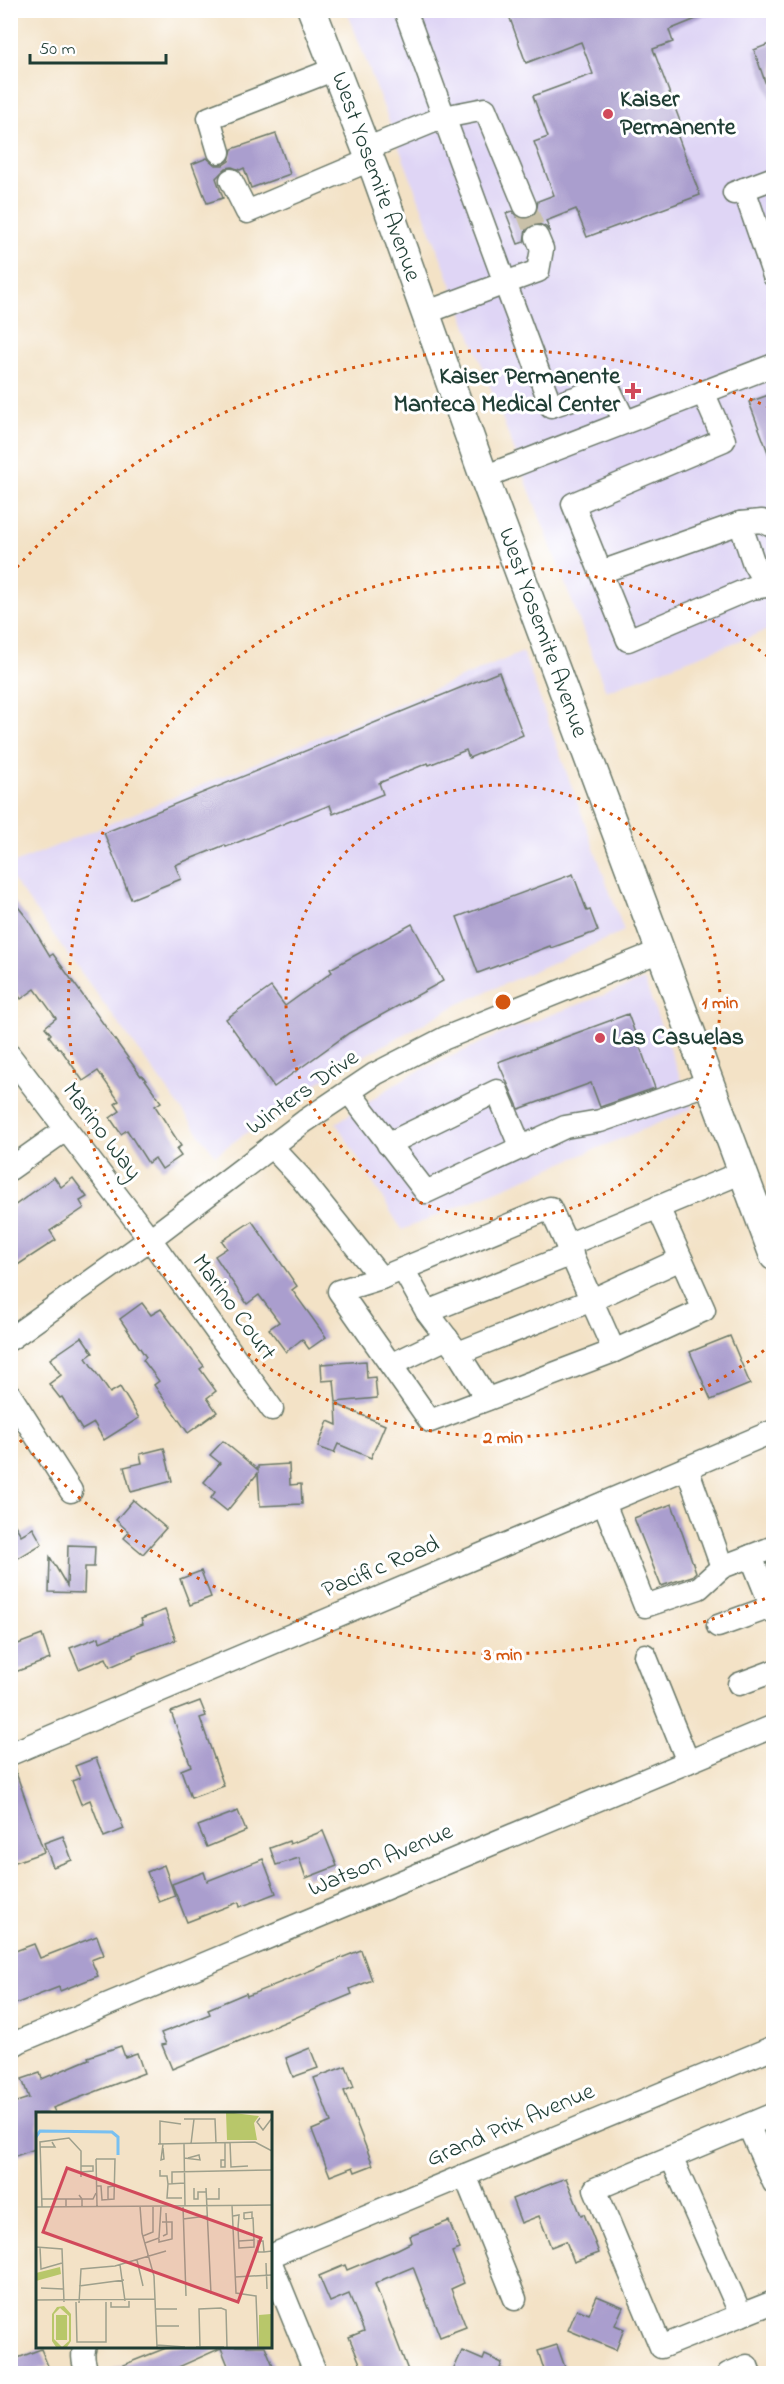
<svg xmlns="http://www.w3.org/2000/svg" width="784" height="2384" font-family="'Indie Flower',sans-serif">
	<style>
		.built { fill: #dfd5f5 }
		.building { fill: #aa9ece }
		.lines { fill: none; stroke-linecap: round; stroke-linejoin: round }
		.minor-tunnel { stroke: #c9c1a9; stroke-width: 22; stroke-dasharray: 22 11; stroke-linecap: butt }
		.minor-casing { stroke: #697767; stroke-width: 25 }
		.major-casing { stroke: #697767; stroke-width: 31 }
		.minor { stroke: #fff; stroke-width: 22 }
		.major { stroke: #fff; stroke-width: 28 }
		.ring { fill: none; stroke: #d45610; stroke-width: 3; stroke-dasharray: 3 6 }
		.poi-dot { fill: #d1495b; stroke: #fff; stroke-width: 2 }
		.labels { text-anchor: middle; dominant-baseline: central; stroke-width: 6; stroke-linejoin: round; paint-order: stroke }
		.poi-label { font-size: 24px; font-weight: bold; fill: #1f3d34; stroke: #fff; text-anchor: start }
		.street-label { font-size: 24px; fill: #1f3d34; stroke: #fff }
		.inset-river { fill: none; stroke: #79c0f1; stroke-width: 3 }
		.inset-road { fill: none; stroke: #9ea08c; stroke-width: 1.5 }
		.view { fill: #d1495b; fill-opacity: 0.15; stroke: #d1495b; stroke-width: 3 }
		.inset-edge { fill: none; stroke: #1f3d34; stroke-width: 3 }
		.centre { fill: #d45610; stroke: #fff; stroke-width: 3 }
		.ring-label { font-size: 18px; text-anchor: middle; font-weight: bold; fill: #d45610; stroke: #fff; stroke-width: 6; stroke-linejoin: round; paint-order: stroke }
	</style>
	<rect width="100%" height="100%" fill="#fff"/>
	<filter id="ink" filterUnits="userSpaceOnUse"><feTurbulence type="fractalNoise" baseFrequency=".0167" numOctaves="2"/><feDisplacementMap in="SourceGraphic" scale="12" xChannelSelector="R" yChannelSelector="G"/><feConvolveMatrix kernelMatrix="1 2 1 2 8 2 1 2 1" color-interpolation-filters="sRGB"/></filter>
	<filter id="wash" filterUnits="userSpaceOnUse"><feTurbulence type="fractalNoise" baseFrequency=".008" numOctaves="4" result="noise"/><feDisplacementMap in="SourceGraphic" scale="24" xChannelSelector="R" yChannelSelector="G"/><feGaussianBlur stdDeviation="1.35" result="paint"/><feColorMatrix in="noise" values="0 0 0 0 0 0 0 0 0 0 0 0 0 0 0 0 0 1.4 0 .05"/><feComposite in="paint" operator="in"/></filter>
	<g filter="url(#wash)">
		<rect width="100%" height="100%" fill="#f3e2c6"/>
		<g class="built">
			<path d="M347,11H773V628L606,691Z"/>
			<path d="M523,652L624,931L459,1004L331,1074L215,1155L11,877L10,865Z"/>
			<path d="M644,980L692,1109L402,1230L336,1123L408,1076L505,1032Z"/>
		</g>
		<g id="blocks">
			<g class="building">
				<path d="M507,10H718L669,30L673,42L653,49L684,132L677,134L700,195L587,237L576,209L546,221L550,232L546,227L539,224L531,225L526,229L524,242L518,244L506,213L512,211L517,217L530,219L536,214L538,201L554,195L534,142L548,137L533,96L593,74L581,42L526,63Z"/>
				<path d="M774,42V99H771L754,50Z"/>
				<path d="M276,134L290,174L251,188L244,168L240,170L232,167L226,168L216,178L223,198L207,203L192,164L207,158L215,165H223L229,161L232,149Z"/>
				<path d="M774,393V463H772L749,402Z"/>
				<path d="M499,672L523,735L469,758L466,750L429,765L428,763L379,783L383,794L333,814L330,805L226,847L225,845L175,865L181,879L131,899L104,833Z"/>
				<path d="M573,874L587,911L590,910L598,931L551,948L550,946L478,973L457,917Z"/>
				<path d="M10,897L27,918L50,956L53,954L141,1076L142,1075L161,1102L155,1106L181,1146L176,1149L181,1156L162,1169L155,1158L148,1163L127,1130L121,1134L110,1118L120,1111L115,1104L119,1101L98,1071L83,1081L60,1048H58L49,1036L51,1034L45,1027L56,1018L35,989L21,999L10,984Z"/>
				<path d="M412,924L443,981L349,1033L274,1087L226,1019L271,987L285,1006L332,972L330,969Z"/>
				<path d="M628,1014L655,1088L600,1107L591,1083L519,1109L498,1062Z"/>
				<path d="M54,1177L61,1187L73,1178L87,1197L80,1201L84,1208L50,1231L56,1240L10,1270V1209Z"/>
				<path d="M252,1221L297,1286L292,1290L326,1337L309,1349L302,1339L286,1352L269,1329L279,1322L259,1295L247,1304L215,1256L227,1248L222,1241Z"/>
				<path d="M142,1303L151,1315L161,1309L204,1366L200,1369L216,1391L207,1398L217,1412L188,1433L154,1385L159,1381L143,1360L146,1357L120,1319Z"/>
				<path d="M730,1336L750,1384L711,1400L690,1352Z"/>
				<path d="M82,1337L93,1353L86,1358L110,1393L120,1387L139,1418L104,1440L94,1423L82,1430L62,1397L60,1398L49,1384L61,1375L50,1359Z"/>
				<path d="M366,1361L367,1378L375,1377L377,1398L336,1402L334,1380L322,1381L321,1364Z"/>
				<path d="M336,1404L385,1425L371,1458L338,1444L334,1453L318,1447L328,1421L337,1425Z"/>
				<path d="M223,1441L258,1470V1466L289,1464L290,1485L301,1484L302,1504L260,1506L258,1473L227,1511L211,1498L215,1492L204,1482L220,1463L210,1455Z"/>
				<path d="M164,1448L172,1481L131,1492L124,1467L142,1463L140,1454Z"/>
				<path d="M133,1500L166,1528L143,1554L124,1538L129,1532L116,1520Z"/>
				<path d="M672,1504L696,1572L692,1576L661,1586L634,1518Z"/>
				<path d="M10,1517L21,1535L33,1528L42,1544L10,1563Z"/>
				<path d="M68,1545L95,1546L94,1567H85L84,1593L49,1592L50,1557L67,1586Z"/>
				<path d="M201,1571L211,1597L190,1605L180,1579Z"/>
				<path d="M165,1610L176,1640L133,1655V1657L110,1667L106,1658L79,1669L70,1648L99,1637L100,1642L143,1624L141,1619Z"/>
				<path d="M42,1635L50,1659L10,1674V1647Z"/>
				<path d="M200,1701L206,1716L200,1718L224,1786L191,1798L181,1770L191,1766L171,1712Z"/>
				<path d="M96,1758L124,1829L104,1837L90,1800L81,1804L72,1781L80,1778L75,1766Z"/>
				<path d="M10,1767H14L44,1852L10,1864Z"/>
				<path d="M238,1811L246,1831L207,1847L198,1826Z"/>
				<path d="M323,1831L337,1866L306,1878L299,1858L276,1865L270,1848L289,1841L290,1844Z"/>
				<path d="M63,1836L72,1860L53,1867L44,1843Z"/>
				<path d="M263,1859L276,1893L240,1907L239,1902L187,1922L172,1884L204,1872L207,1881Z"/>
				<path d="M164,1865L175,1896L159,1902L147,1872Z"/>
				<path d="M97,1936L104,1955L91,1960L98,1976L60,1991L59,1987L10,2006V1953L34,1944L40,1958Z"/>
				<path d="M361,1950L372,1980L350,1989L352,1994L172,2069L162,2045L166,2044L161,2033L210,2014L208,2009L246,1993L247,1996Z"/>
				<path d="M121,2046L125,2057L137,2053L144,2073L53,2108L56,2114H38V2148L10,2158V2104L29,2098L22,2079L40,2073L42,2079L89,2059L88,2057Z"/>
				<path d="M310,2048L318,2068L293,2077L286,2058Z"/>
				<path d="M346,2066L354,2087L344,2091L373,2165L355,2172L353,2167L330,2176L312,2130L331,2122L314,2078Z"/>
				<path d="M566,2178L581,2215L584,2214L599,2253L574,2262L566,2241L551,2247L539,2216L521,2223L512,2199Z"/>
				<path d="M449,2221L460,2249L452,2252L464,2283L451,2289L466,2327L440,2337L413,2267L384,2279L375,2284L409,2373H364L349,2337L364,2331L349,2294L330,2302L319,2276L345,2265L347,2270L398,2249L412,2242L410,2236Z"/>
				<path d="M597,2296L623,2307L615,2325L624,2329L616,2350L568,2330L577,2309L589,2314Z"/>
				<path d="M557,2345L567,2373H545L538,2351Z"/>
				<path d="M171,2346H265L276,2373H231L221,2348L174,2369L176,2373H103Z"/>
				<path d="M41,2349L48,2366L29,2373H10V2361Z"/>
				<path d="M462,2351L483,2360L485,2355L502,2363L500,2368L513,2373H452Z"/>
			</g>
		</g>
	</g>
	<g filter="url(#ink)">
		<use href="#blocks" fill-opacity="0" stroke="#697767" stroke-width="1.5"/>
		<g class="lines">
			<path class="minor-tunnel" d="M525,206L537,237"/>
			<g class="minor-casing">
				<g id="minor">
					<path d="M366,149L444,117L405,10"/>
					<path d="M219,152L209,118L335,69"/>
					<path d="M231,180L247,212L370,160"/>
					<path d="M744,189L774,276"/>
					<path d="M734,193L774,178"/>
					<path d="M537,237L542,249L538,271L505,283L551,406L608,387L625,422"/>
					<path d="M425,313L505,283L444,117L485,109L525,206"/>
					<path d="M703,392L724,440L573,504L628,640L751,588L774,585"/>
					<path d="M484,477L774,365"/>
					<path d="M740,523L762,521L774,527"/>
					<path d="M601,572L740,523L754,564L767,586"/>
					<path d="M10,1056L150,1239L272,1409"/>
					<path d="M349,1092L426,1192L565,1127L600,1121L709,1083"/>
					<path d="M388,1144L497,1091L521,1148"/>
					<path d="M271,1146L301,1178L381,1278L550,1208L567,1245L743,1172"/>
					<path d="M10,1169L65,1130"/>
					<path d="M403,1269L427,1312L572,1254"/>
					<path d="M381,1278L339,1291L430,1421L614,1351L567,1245"/>
					<path d="M427,1312L458,1353L592,1300L681,1259"/>
					<path d="M10,1339L150,1239L305,1121L375,1074L445,1038L660,951"/>
					<path d="M614,1351L704,1310L658,1207"/>
					<path d="M458,1353L487,1399"/>
					<path d="M391,1365L447,1338"/>
					<path d="M10,1395L71,1491"/>
					<path d="M687,1468L722,1567L751,1556L774,1613"/>
					<path d="M604,1503L645,1606L699,1588L722,1567"/>
					<path d="M751,1556L774,1547"/>
					<path d="M718,1626L771,1607"/>
					<path d="M645,1655L688,1762"/>
					<path d="M739,1684L774,1671"/>
					<path d="M10,1754L774,1431"/>
					<path d="M10,2047L20,2041L774,1726"/>
					<path d="M748,2125L774,2183"/>
					<path d="M671,2157L741,2315L661,2347L595,2189L774,2114"/>
					<path d="M465,2175L515,2299"/>
					<path d="M270,2256L774,2047"/>
					<path d="M270,2261L316,2374"/>
					<path d="M741,2315L774,2302"/>
					<path d="M85,2346C81,2356 84,2365 88,2374"/>
					<path d="M728,2374L747,2366L750,2374"/>
				</g>
			</g>
			<g class="major-casing">
				<path id="major" d="M312,10L377,177L484,477L774,1256"/>
			</g>
			<use href="#minor" class="minor"/>
			<use href="#major" class="major"/>
		</g>
	</g>
	<g class="ring">
		<circle cx="503" cy="1002" r="217"/>
		<path d="M771 1345A435 435 0 1 1 771 659"/>
		<path d="M773 1595A652 652 0 0 1 11 1430M11 574A652 652 0 0 1 773 409"/>
	</g>
	<g class="poi-dot">
		<circle cx="608" cy="114" r="6"/>
		<path d="M630 382h6v6h6v6h-6v6h-6v-6h-6v-6h6z"/>
		<circle cx="600" cy="1038" r="6"/>
	</g>
	<g class="labels">
		<g class="poi-label">
			<text x="620" y="100">Kaiser<tspan x="620" dy="28">Permanente</tspan></text>
			<text x="620" y="377" text-anchor="end">Kaiser Permanente<tspan x="620" dy="28">Manteca Medical Center</tspan></text>
			<text x="612" y="1038">Las Casuelas</text>
		</g>
		<g class="street-label">
			<text transform="translate(375 177) rotate(70)">West Yosemite Avenue</text>
			<text transform="translate(542 633) rotate(70)">West Yosemite Avenue</text>
			<text transform="translate(303 1093) rotate(-35)">Winters Drive</text>
			<text transform="translate(101 1132) rotate(53)">Marino Way</text>
			<text transform="translate(233 1308) rotate(54)">Marino Court</text>
			<text transform="translate(381 1568) rotate(-23)">Pacific Road</text>
			<text transform="translate(381 1861) rotate(-23)">Watson Avenue</text>
			<text transform="translate(511 2126) rotate(-23)">Grand Prix Avenue</text>
		</g>
	</g>
	<g transform="translate(36 2112)">
		<rect width="236" height="236" fill="#f3e2c6"/>
		<path d="M190,0L223,4L218,11L221,28H191ZM24,155L25,162L0,169V161ZM28,194L35,202V229L31,235H20L16,229V202L21,195ZM24,196L33,204V229L26,235L18,227V202ZM235,202V235H223V203ZM20,203H31V228H20Z" fill="#b8c76a" fill-rule="evenodd"/>
		<path class="inset-river" d="M0,25L4,19L76,20L82,25V43"/>
		<path class="inset-road" d="M224,6L221,10L227,18L236,6M148,7H158L155,32M158,7H179L180,31M189,30V55H185V48H189M194,30L195,55L212,54M122,32L219,30L236,39M124,32V9L145,12M127,32L125,48L128,47L127,36M148,32L149,94M4,35H19L16,30M148,46L164,48L163,43L152,46M60,47H79L78,87L66,88L65,74H60M60,47L61,94M45,54H57V59L45,60M124,58V64H131L132,72L149,71M132,72L131,86H146M136,72V60L236,58M158,76V87H162V80H170M170,76L175,182M43,83L46,87H57L60,81M6,87H30V94M30,87H46V94M170,87H183V76M72,88V75L78,74M196,93L200,181L220,184L222,235M104,94L106,121L118,164L121,235M147,94L150,184M0,95L236,93M6,95L4,30L33,26L45,39V65M197,104L203,103L202,116L203,136L218,135V128L203,129M147,107L171,104M208,107L217,106L218,128M208,107V101L216,100V106M107,124L117,120V94M127,124L131,122L130,101M123,127V130L136,127V110H126M109,131L123,126L125,94M0,135L26,137L28,190M4,135L5,157L26,151M228,140L227,129H222V140H228L236,139M101,148L107,174M230,151L231,177M84,153L89,189M199,165L236,163M43,174L88,168M5,176L27,177M0,188L119,187M40,190L41,230H70V190M75,190V195H93V189M43,191L45,157L79,154L130,139M119,197H141M120,214H143M121,233L149,235M160,235H188M164,235L163,197L185,196L190,198L191,235"/>
		<path class="view" d="M31,56L225,126L202,190L7,120Z"/>
		<rect width="236" height="236" class="inset-edge"/>
	</g>
	<circle cx="503" cy="1002" r="9" class="centre"/>
	<g class="ring-label">
		<text x="720" y="1008">1 min</text>
		<text x="503" y="1443">2 min</text>
		<text x="503" y="1660">3 min</text>
	</g>
	<rect width="784" height="2384" fill="none" stroke="#fff" stroke-width="36"/>
	<path d="M30 54v9h136v-9" fill="none" stroke="#1f3d34" stroke-width="3"/>
	<text x="39" y="54" font-size="18" fill="#1f3d34" stroke="#ffffff" stroke-width="4.5" paint-order="stroke">50 m</text>
</svg>
